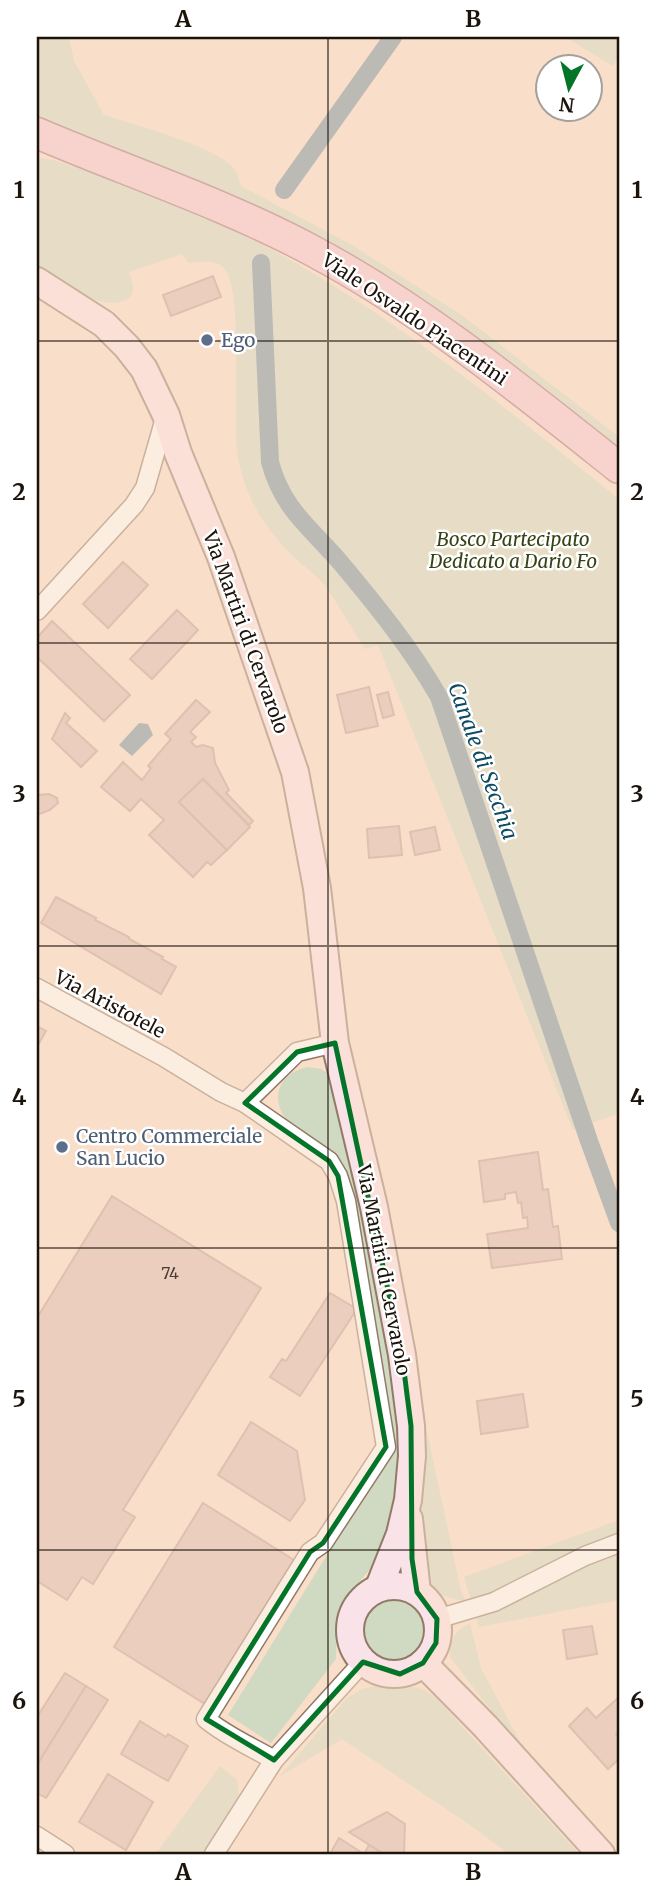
<svg xmlns="http://www.w3.org/2000/svg" width="656" height="1891" font-family="Merriweather,serif">
	<style>
		.green { fill: #d0d9c1 }
		.water { fill: #708f9e }
		.lines { fill: none; stroke-linecap: round; stroke-linejoin: round }
		.canal { stroke: #708f9e; stroke-width: 18 }
		.building { fill: #dcbab3; stroke: #be9d97; stroke-width: 2 }
		.street-casing { stroke: #917a66; stroke-width: 21 }
		.secondary-casing { stroke: #917a66; stroke-width: 30 }
		.primary-casing { stroke: #a56f7a; stroke-width: 33 }
		.street { stroke: #fff; stroke-width: 18 }
		.secondary { stroke: #fae2e9; stroke-width: 26 }
		.primary { stroke: #f5c6d3; stroke-width: 30 }
		.marked { fill: none; stroke: #047528; stroke-width: 5; stroke-linejoin: round }
		.grid { fill: none; stroke: #1c130b; stroke-width: 2; stroke-opacity: 0.55 }
		.service-dot { fill: #5c6f8a; stroke: #fff; stroke-width: 2.5 }
		.labels { text-anchor: middle; dominant-baseline: central; stroke-width: 5; stroke-linejoin: round; paint-order: stroke }
		.number-label { font-size: 16px; fill: #4c3d35 }
		.street-label { font-size: 19px; fill: #1c130b; stroke: #fff }
		.service-label { font-size: 19px; fill: #4e5e75; stroke: #fff; text-anchor: start }
		.park-label { font-size: 19px; font-style: italic; fill: #354314; stroke: #fff }
		.water-label { font-size: 21px; font-style: italic; fill: #0c4b63; stroke: #fff }
		.neatline { fill: none; stroke: #1c130b; stroke-width: 2.5 }
		.grid-label { font-size: 23px; text-anchor: middle; font-weight: bold; fill: #1c130b }
	</style>
	<rect width="100%" height="100%" fill="#f9dec9"/>
	<g class="green">
		<path d="M38,37H69L74,61L104,115C132,124 221,148 235,170C238,174 239,181 241,186L352,245L463,316L619,437V453L320,240L225,192L149,162L49,126L37,118Z"/>
		<path d="M565,37H619V56L613,66Z"/>
		<path d="M37,158L54,160C89,172 126,182 160,196C191,208 221,224 251,239C385,307 502,406 619,499V1113L573,1130L378,645L365,649C351,628 338,602 322,582C314,573 303,566 294,557C265,529 245,498 238,457C231,420 245,290 224,268C216,259 200,262 189,263L182,254L129,272C132,282 138,294 125,300C100,313 58,279 37,266Z"/>
		<path d="M308,1067L321,1069L331,1075L358,1192L398,1402L401,1473L385,1540L376,1562L344,1600L337,1619L336,1659L271,1743L228,1715L387,1458L392,1418L343,1164L291,1125C268,1102 277,1073 308,1067Z"/>
		<path d="M424,1418L461,1591L466,1602L438,1594L420,1570L415,1545Z"/>
		<path d="M619,1520V1600L479,1627L464,1577Z"/>
		<circle cx="393" cy="1629" r="32"/>
		<path d="M470,1623L481,1668L530,1761L450,1657C450,1640 454,1631 470,1623Z"/>
		<path d="M392,1683L423,1689L437,1699L579,1854H509L470,1825L342,1739L279,1777L347,1698L362,1689Z"/>
		<path d="M220,1766L237,1780L239,1798L202,1854H156Z"/>
	</g>
	<path class="water" d="M139,723L148,724L153,735L132,756L119,745Z"/>
	<g class="lines">
		<g class="canal">
			<path d="M284,190L393,37"/>
			<path d="M261,263L270,462C283,510 310,527 340,562C376,605 411,648 439,697L589,1141L619,1223"/>
		</g>
	</g>
	<g class="building">
		<path d="M213,276L221,297L171,316L163,295Z"/>
		<path d="M123,562L148,585L108,628L83,604Z"/>
		<path d="M177,610L198,630L152,679L130,659Z"/>
		<path d="M52,621L130,695L104,721L37,657V638Z"/>
		<path d="M369,687L378,726L346,733L337,695Z"/>
		<path d="M388,692L394,715L383,718L377,695Z"/>
		<path d="M196,700L210,712L190,732L196,737L191,742L196,747L203,745L213,748L215,763L229,790L226,793L253,821L249,825L203,779L179,802L227,850L211,865L207,862L193,877L149,835L164,820L141,799L130,811L101,787L123,762L142,780L151,768L148,766L171,739L165,734Z"/>
		<path d="M65,713L70,718L66,723L97,751L81,767L52,739Z"/>
		<path d="M203,779L250,827L227,850L179,802Z"/>
		<path d="M49,794L57,798L58,803L50,810L37,815V795Z"/>
		<path d="M399,826L402,855L369,858L367,829Z"/>
		<path d="M435,827L440,850L415,855L410,832Z"/>
		<path d="M56,897L96,918L95,920L129,937V939L163,957L162,959L176,967L161,994L41,923Z"/>
		<path d="M37,1026L46,1031L37,1047Z"/>
		<path d="M538,1152L543,1190L548,1189L553,1227L558,1226L562,1259L492,1268L487,1234L528,1228L527,1217L523,1218L521,1202L518,1203L516,1192L505,1194V1199L484,1202L479,1161Z"/>
		<path d="M112,1196L261,1288L123,1510L135,1517L93,1584L82,1577L67,1600L37,1581V1318Z"/>
		<path d="M330,1293L357,1309L300,1396L270,1377L282,1359L286,1361Z"/>
		<path d="M523,1394L528,1427L481,1434L477,1401Z"/>
		<path d="M251,1422L297,1451L305,1500L290,1521L218,1475Z"/>
		<path d="M203,1503L294,1560L205,1704L114,1647Z"/>
		<path d="M592,1626L597,1654L567,1659L563,1630Z"/>
		<path d="M65,1673L86,1686L37,1765V1717Z"/>
		<path d="M86,1686L108,1700L46,1798L37,1793V1765Z"/>
		<path d="M619,1697V1731L616,1734L619,1739V1759L608,1769L569,1726L587,1708L596,1718Z"/>
		<path d="M140,1721L166,1737L168,1734L188,1746L168,1781L121,1754Z"/>
		<path d="M108,1774L153,1802L126,1850L79,1822Z"/>
		<path d="M387,1812L405,1824L404,1854H384L349,1832Z"/>
		<path d="M339,1838L364,1854H365H330Z"/>
		<path d="M369,1845L383,1854H364Z"/>
	</g>
	<g class="lines">
		<g class="street-casing">
			<g id="street">
				<path d="M37,611L134,505L145,488L166,415"/>
				<path d="M37,988L164,1057L221,1092L245,1103"/>
				<path d="M437,1619L494,1602L585,1556L619,1543"/>
				<path d="M274,1760C252,1747 226,1736 206,1719L310,1552L323,1543L386,1447L346,1201L338,1176L329,1161L245,1103L297,1052L335,1043"/>
				<path d="M37,1836L65,1854"/>
				<path d="M214,1854L274,1760L363,1662"/>
			</g>
		</g>
		<g class="secondary-casing">
			<g id="secondary">
				<path d="M37,281L104,324L127,347L144,369L166,415L178,453L221,557L295,772L317,888L335,1043L374,1207L402,1355L411,1426L412,1456L408,1500L400,1534L379,1587"/>
				<path d="M409,1519L417,1592"/>
				<circle cx="394" cy="1630" r="44"/>
				<path d="M423,1663L485,1726L601,1854"/>
			</g>
		</g>
		<g class="primary-casing">
			<path id="primary" d="M37,133C128,172 223,203 311,250C422,309 521,390 619,468"/>
		</g>
		<use href="#street" class="street"/>
		<use href="#secondary" class="secondary"/>
		<use href="#primary" class="primary"/>
	</g>
	<path d="M0 0H656V1891H0ZM335,1043L402,1355L411,1426L412,1559L417,1592L437,1619L436,1643L423,1663L400,1674L363,1662L274,1760L206,1719L310,1552L323,1543L386,1447L338,1176L329,1161L245,1103L297,1052Z" fill="#f9dec9" fill-opacity=".55" fill-rule="evenodd"/>
	<path class="marked" d="M335,1043L402,1355L411,1426L412,1559L417,1592L437,1619L436,1643L423,1663L400,1674L363,1662L274,1760L206,1719L310,1552L323,1543L386,1447L338,1176L329,1161L245,1103L297,1052Z"/>
	<path class="grid" d="M328,37V1854M37,341H619M37,643H619M37,946H619M37,1248H619M37,1550H619"/>
	<g class="service-dot">
		<circle cx="207" cy="340" r="7"/>
		<circle cx="62" cy="1147" r="7"/>
	</g>
	<g class="labels">
		<g class="number-label">
			<text x="170" y="1273">74</text>
		</g>
		<g class="street-label">
			<text transform="translate(415 319) rotate(34)">Viale Osvaldo Piacentini</text>
			<text transform="translate(246 632) rotate(70)">Via Martiri di Cervarolo</text>
			<text transform="translate(110 1004) rotate(28)">Via Aristotele</text>
			<text transform="translate(384 1270) rotate(79)">Via Martiri di Cervarolo</text>
		</g>
		<g class="service-label">
			<text x="221" y="340">Ego</text>
			<text x="76" y="1136">Centro Commerciale<tspan x="76" dy="22">San Lucio</tspan></text>
		</g>
		<g class="park-label">
			<text x="513" y="539">Bosco Partecipato<tspan x="513" dy="22">Dedicato a Dario Fo</tspan></text>
		</g>
		<g class="water-label">
			<text transform="translate(483 761) rotate(70)">Canale di Secchia</text>
		</g>
	</g>
	<rect width="656" height="1891" fill="none" stroke="#ffffff" stroke-width="77"/>
	<g transform="translate(569 88) rotate(187)"><circle r="33" fill="#ffffff" stroke="#a4a19d" stroke-width="2"/>
	<path d="M0-5L12 26L0 18L-12 26Z" fill="#047528"/>
	<text y="-10" font-size="19" font-weight="bold" text-anchor="middle" fill="#1c130b">N</text>
	</g>
	<rect x="38" y="38" width="580" height="1815" class="neatline"/>
	<g class="grid-label">
		<text x="183" y="27">A</text>
		<text x="473" y="27">B</text>
		<text x="19" y="198">1</text>
		<text x="637" y="198">1</text>
		<text x="19" y="500">2</text>
		<text x="637" y="500">2</text>
		<text x="19" y="802">3</text>
		<text x="637" y="802">3</text>
		<text x="19" y="1105">4</text>
		<text x="637" y="1105">4</text>
		<text x="19" y="1407">5</text>
		<text x="637" y="1407">5</text>
		<text x="19" y="1709">6</text>
		<text x="637" y="1709">6</text>
		<text x="183" y="1880">A</text>
		<text x="473" y="1880">B</text>
	</g>
</svg>
